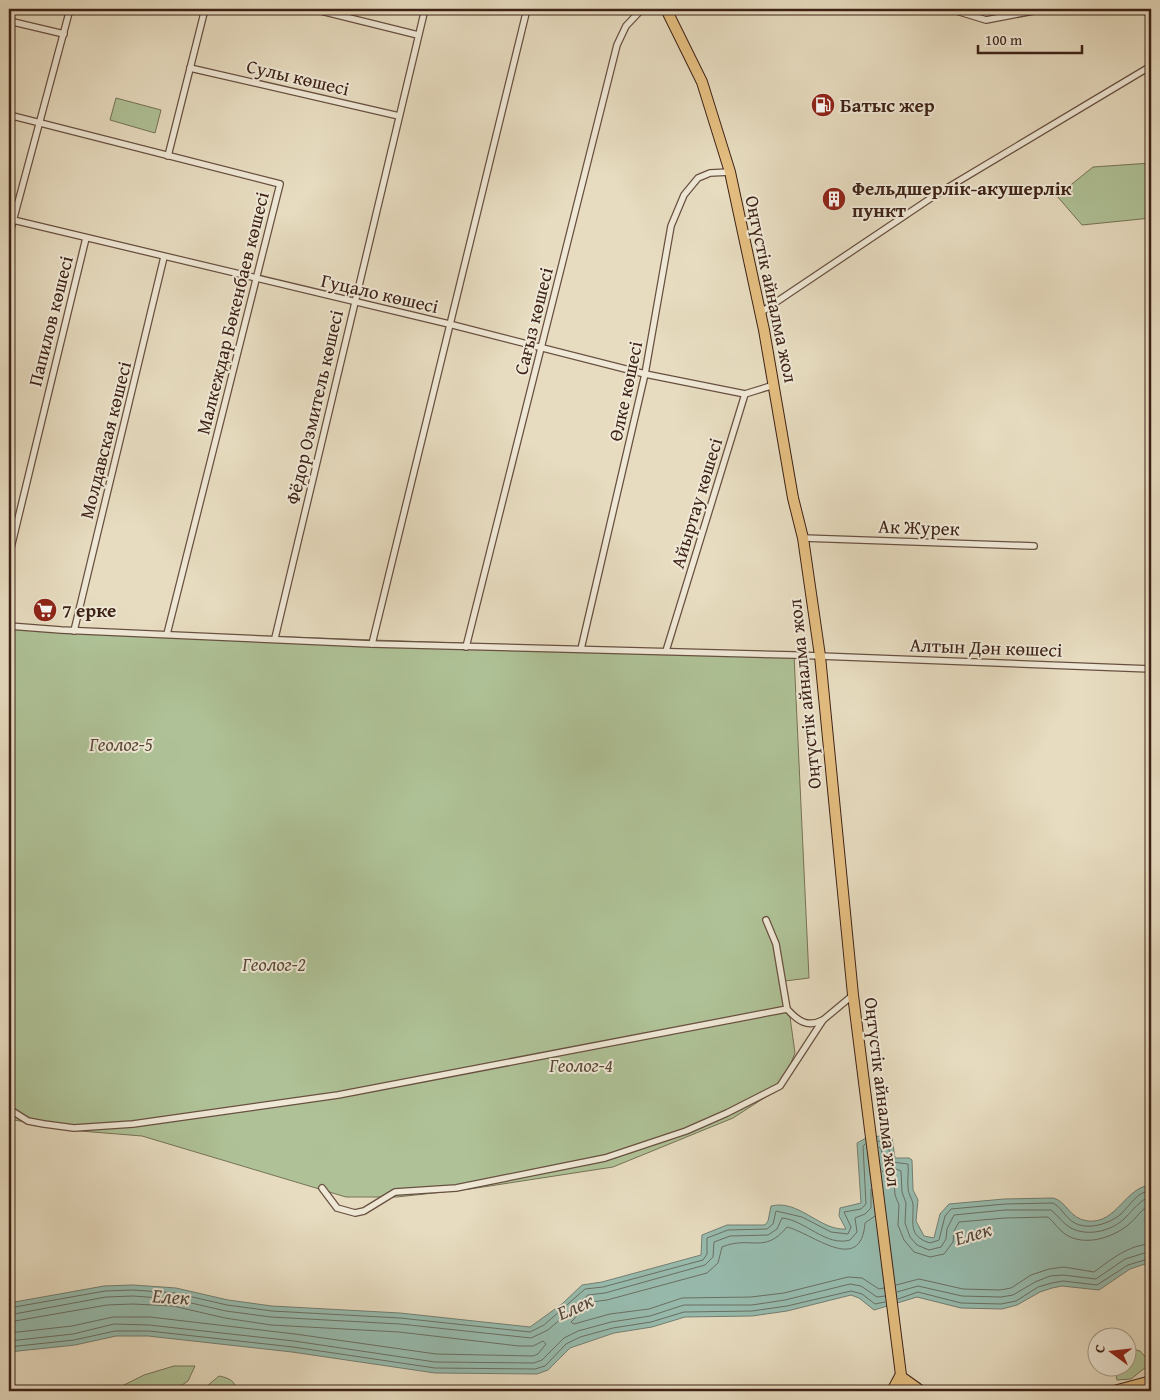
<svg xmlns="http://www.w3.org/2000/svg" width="1160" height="1400" font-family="'Gentium Book Plus',serif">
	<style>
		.green { fill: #afc297; stroke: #767257 }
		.water { fill: #97bcaf; stroke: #737e72 }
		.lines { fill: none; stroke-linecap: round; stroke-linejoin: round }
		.shore { stroke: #6a6f63; stroke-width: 1 }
		.minor-casing { stroke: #685041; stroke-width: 8 }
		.trunk-casing { stroke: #3d2217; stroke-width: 12 }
		.minor { stroke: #efe8d6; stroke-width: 5.5 }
		.trunk { stroke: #e4be80; stroke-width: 10 }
		.labels { text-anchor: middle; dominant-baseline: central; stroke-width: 4; stroke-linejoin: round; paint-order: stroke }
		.street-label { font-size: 19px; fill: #3d2217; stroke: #efe8d6 }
		.poi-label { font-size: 19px; font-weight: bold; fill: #3d2217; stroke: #efe8d6; text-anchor: start }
		.park-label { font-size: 19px; font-style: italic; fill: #5a4a37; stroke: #efe8d6 }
		.water-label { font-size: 20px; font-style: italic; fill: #54483d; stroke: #efe8d6 }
	</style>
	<rect width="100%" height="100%" fill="#e7dcc0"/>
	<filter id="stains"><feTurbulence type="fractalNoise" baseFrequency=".004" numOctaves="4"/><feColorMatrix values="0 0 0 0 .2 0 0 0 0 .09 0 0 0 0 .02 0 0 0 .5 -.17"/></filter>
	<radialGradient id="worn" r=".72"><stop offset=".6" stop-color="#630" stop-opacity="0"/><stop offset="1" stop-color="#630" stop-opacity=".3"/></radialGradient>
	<g class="green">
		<path d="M116,98L161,110L155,133L110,120Z"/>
		<path d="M1151,163V218L1082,225L1057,196L1093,167Z"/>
		<path d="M9,627L794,655L809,978L785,981L795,1053L781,1087L733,1118L613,1167L470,1189L397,1197H346L142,1136L68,1130L9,1119Z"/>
		<path d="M1129,1348L1140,1351L1151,1363L1131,1379L1117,1380L1115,1368H1128Z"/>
		<path d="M174,1366H195L188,1381L179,1387L178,1391H101L116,1389L144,1375Z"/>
		<path d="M219,1376C229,1378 236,1381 236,1391H193L207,1386Z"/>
	</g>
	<path class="water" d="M882,1136L892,1138L895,1158H909L912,1160L913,1190L918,1200L916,1221L924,1236L934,1238L940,1214L949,1204L1004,1199L1053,1198C1067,1201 1069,1219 1088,1221C1117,1224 1125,1187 1151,1185V1262L1130,1269L1099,1290L1062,1286L1052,1288L1040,1292L1017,1305L1002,1309L961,1308L917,1297L874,1310L859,1298L851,1295L787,1311L752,1316L685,1317L652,1327L614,1333L570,1348L548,1370L537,1374L435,1373L292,1352L148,1336H116L75,1345L9,1352V1303L104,1286L133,1285L176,1288L228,1300L272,1306L400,1313L530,1327L562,1304L582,1285L602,1282L701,1255L702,1235L727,1225H765L768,1221L771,1206C799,1199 820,1231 846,1229L839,1216L840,1208L861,1203L857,1143L868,1137Z"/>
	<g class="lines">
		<g class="shore">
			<path d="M878,1141L887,1142L892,1162L908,1164C909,1172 907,1180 908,1188C908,1194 912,1198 913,1204C914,1221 907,1236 930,1243L939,1240L945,1216L951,1209L1005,1204L1053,1203C1061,1207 1065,1217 1073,1222C1087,1231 1109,1224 1121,1214C1131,1204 1136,1193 1151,1190"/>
			<path d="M879,1147L881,1149L886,1165L901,1171L902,1192L906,1203L905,1223L910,1237L917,1245L929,1250L941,1247L946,1239L947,1229L954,1215L1005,1210H1051C1058,1215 1063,1224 1071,1228C1088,1237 1112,1231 1125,1218C1134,1209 1139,1201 1151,1196"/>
			<path d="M882,1171L894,1178L895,1195L899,1205L898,1225L904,1240L914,1252L930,1257L944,1254L953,1242L954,1231L959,1222L1005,1218L1048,1217C1054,1222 1058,1229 1065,1234C1084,1247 1112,1238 1128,1225C1137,1218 1141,1209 1151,1204"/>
			<path d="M875,1216L865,1223C861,1276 812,1233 787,1227C764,1255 751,1235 722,1247L718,1263L707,1273L607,1300L591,1302L571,1322L574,1324L610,1314L649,1309L682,1298L751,1297L784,1293L848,1277L862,1278L879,1289L884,1288"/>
			<path d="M896,1285L919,1279L963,1289L1000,1290L1011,1288L1031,1275L1049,1269L1064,1267L1094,1272C1112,1259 1128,1245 1151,1244"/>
			<path d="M897,1292L918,1286L962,1296L1001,1297L1013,1295L1035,1282L1050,1276L1063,1275L1096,1279L1125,1259L1151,1251"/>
			<path d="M898,1299L918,1292L961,1303L1001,1304L1016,1301L1038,1287L1052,1283L1063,1281L1097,1285L1128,1265L1151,1258"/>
			<path d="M9,1308L105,1291L133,1290L175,1293L227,1305L272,1311L400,1318L530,1332L544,1325L585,1289L603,1287L703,1260L707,1254V1238L728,1230L767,1229L773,1224L776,1211L802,1217L831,1232L848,1234L851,1227L844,1212L861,1209L866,1204L863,1146L865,1144"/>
			<path d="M9,1315L106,1297L133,1296L174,1299L226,1311L271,1317L400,1324L531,1338L548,1330L588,1295L605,1293L705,1265L713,1257L714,1242L730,1236L768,1235L777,1229L782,1218C805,1220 826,1247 850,1240L857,1232L855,1218L865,1214L871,1208V1189"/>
			<path d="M9,1322L107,1305L133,1304L173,1306L225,1318L271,1325L399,1332L519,1346H533L543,1341L546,1344L538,1354L533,1356L436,1354L295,1334L150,1317H113L72,1326L9,1333"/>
			<path d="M9,1341L73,1334L114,1324L149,1325L294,1341L435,1362L534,1363L542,1360L564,1338L578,1331L611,1322L650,1316L684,1305H752L785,1300L850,1284L861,1286L877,1297L885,1296"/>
			<path d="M9,1347L74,1340L115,1331H149L293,1347L435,1368L535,1369L545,1366L566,1344L580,1337L613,1328L651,1322L684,1312L752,1311L787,1306L851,1291L862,1294L875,1304L885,1302"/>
		</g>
		<g class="minor-casing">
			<g id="minor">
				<path d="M313,9L418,35"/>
				<path d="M950,9L986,20L1044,9"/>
				<path d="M9,21L64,34"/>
				<path d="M190,68L399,116"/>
				<path d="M9,115L280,184L167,634"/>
				<path d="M168,156L205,9"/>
				<path d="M9,219L449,324L645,374L745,394"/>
				<path d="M9,236L70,9"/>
				<path d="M760,313L937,194L1151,66"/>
				<path d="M803,538L1034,546"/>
				<path d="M9,556L86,238"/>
				<path d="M9,626L61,630L372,644L794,655L1151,669"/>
				<path d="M74,631L164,257"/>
				<path d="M275,638L425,9"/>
				<path d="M372,644L527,9"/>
				<path d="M466,647L617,45L626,26L642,9"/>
				<path d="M581,649L645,374L671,226L684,195L698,178L710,173L730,172"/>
				<path d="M666,651L745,394L774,385"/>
				<path d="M787,1009C798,1021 807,1028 823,1020"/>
				<path d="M9,1109L28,1121L44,1124L74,1128L133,1124L338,1095L787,1009L776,944L766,920"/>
				<path d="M322,1188L337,1208L355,1213L364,1211L395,1192L456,1188L605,1158L686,1131L727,1113L780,1086L823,1020L853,995"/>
			</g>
		</g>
		<g class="trunk-casing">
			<g id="trunk">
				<path d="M666,9L702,82L730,172L764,330L793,498L803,538L820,656L853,995L903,1391"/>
				<path d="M892,1391L900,1376L921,1391"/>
				<path d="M1114,1391L1151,1381"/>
			</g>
		</g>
		<use href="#minor" class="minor"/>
		<use href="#trunk" class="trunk"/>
	</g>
	<defs>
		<g id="fuel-disc" transform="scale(1.25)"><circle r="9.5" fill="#8f2418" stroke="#efe8d6"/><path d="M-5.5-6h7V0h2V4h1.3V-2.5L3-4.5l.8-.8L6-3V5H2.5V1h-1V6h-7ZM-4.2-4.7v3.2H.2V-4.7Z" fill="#fff"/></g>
		<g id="building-disc" transform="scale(1.25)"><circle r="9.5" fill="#8f2418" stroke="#efe8d6"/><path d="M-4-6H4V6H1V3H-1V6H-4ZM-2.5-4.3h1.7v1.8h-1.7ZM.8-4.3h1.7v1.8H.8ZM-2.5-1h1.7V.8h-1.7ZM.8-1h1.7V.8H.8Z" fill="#fff"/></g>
		<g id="supermarket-disc" transform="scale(1.25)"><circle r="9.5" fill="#8f2418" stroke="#efe8d6"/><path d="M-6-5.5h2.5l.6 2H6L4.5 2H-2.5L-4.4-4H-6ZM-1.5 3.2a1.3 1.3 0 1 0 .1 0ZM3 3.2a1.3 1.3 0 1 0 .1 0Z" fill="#fff"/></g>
	</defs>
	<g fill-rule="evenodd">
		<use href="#fuel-disc" x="823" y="105"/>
		<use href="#building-disc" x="834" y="199"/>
		<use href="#supermarket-disc" x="45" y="610"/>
	</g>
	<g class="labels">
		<g class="street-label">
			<text transform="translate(298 77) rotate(13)">Сулы көшесі</text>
			<text transform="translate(772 289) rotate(78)">Оңтүстік айналма жол</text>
			<text transform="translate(380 293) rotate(13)">Гуцало көшесі</text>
			<text transform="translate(232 313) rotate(-76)">Малкеждар Бөкенбаев көшесі</text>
			<text transform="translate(50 321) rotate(-76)">Папилов көшесі</text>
			<text transform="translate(533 321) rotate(-76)">Сағыз көшесі</text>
			<text transform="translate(625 391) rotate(-78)">Өлке көшесі</text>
			<text transform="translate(314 407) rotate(-77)">Фёдор Озмитель көшесі</text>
			<text transform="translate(105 440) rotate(-76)">Молдавская көшесі</text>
			<text transform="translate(696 503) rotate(-73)">Айыртау көшесі</text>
			<text transform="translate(919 527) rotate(2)">Ак Журек</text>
			<text transform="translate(986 647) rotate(2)">Алтын Дән көшесі</text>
			<text transform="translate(804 694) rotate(-96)">Оңтүстік айналма жол</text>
			<text transform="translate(883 1092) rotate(83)">Оңтүстік айналма жол</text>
		</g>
		<g class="poi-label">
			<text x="840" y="105">Батыс жер</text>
			<text x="852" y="188">Фельдшерлік-акушерлік<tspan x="852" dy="22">пункт</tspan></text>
			<text x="62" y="610">7 ерке</text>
		</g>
		<g class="park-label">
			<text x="121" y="744">Геолог-5</text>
			<text x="274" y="964">Геолог-2</text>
			<text x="581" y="1065">Геолог-4</text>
		</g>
		<g class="water-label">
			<text transform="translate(973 1233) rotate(-16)">Елек</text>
			<text transform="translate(171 1296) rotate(4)">Елек</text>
			<text transform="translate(575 1306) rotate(-24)">Елек</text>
		</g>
	</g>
	<rect width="1160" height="1400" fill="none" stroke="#e7dcc0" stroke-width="30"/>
	<rect x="10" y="10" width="1140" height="1380" fill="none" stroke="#3d2217" stroke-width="2.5"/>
	<rect x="15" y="15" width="1130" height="1370" fill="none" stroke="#3d2217"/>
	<g transform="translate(1112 1352) rotate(285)"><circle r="24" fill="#efe8d6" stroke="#a8998a"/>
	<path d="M0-4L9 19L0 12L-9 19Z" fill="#8f2418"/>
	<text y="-8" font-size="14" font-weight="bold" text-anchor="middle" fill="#3d2217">С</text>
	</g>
	<path d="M978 45v8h104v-8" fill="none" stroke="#3d2217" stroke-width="2.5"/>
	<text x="985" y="45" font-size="15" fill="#3d2217" stroke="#efe8d6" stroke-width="4" paint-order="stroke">100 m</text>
	<rect width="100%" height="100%" filter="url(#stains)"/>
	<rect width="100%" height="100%" fill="url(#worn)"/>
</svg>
